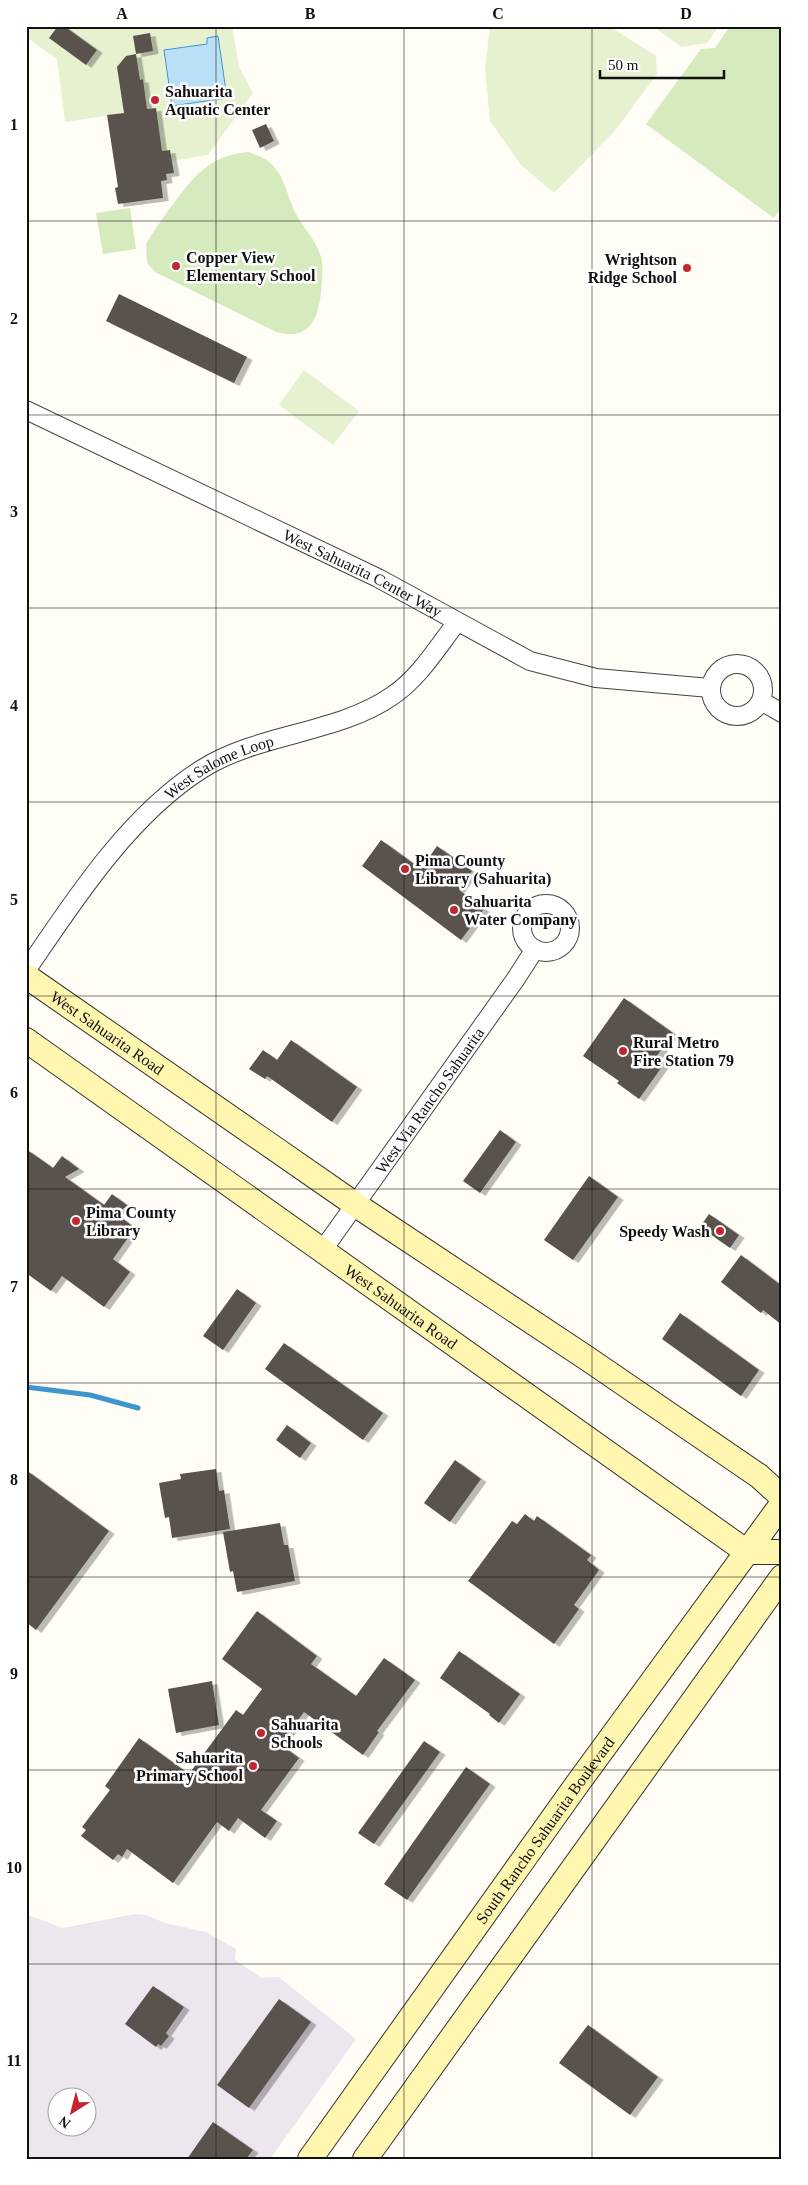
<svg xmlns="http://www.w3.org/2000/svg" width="808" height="2185" font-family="'Times New Roman',serif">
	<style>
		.industrial { fill: #eee6ef; fill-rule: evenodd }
		.green { fill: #d5ebbd }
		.pitch { fill: #e6f2cf }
		.water { fill: #b9e0f7; stroke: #3f96cf }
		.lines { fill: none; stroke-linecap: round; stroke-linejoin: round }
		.stream { stroke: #3f96cf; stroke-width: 5 }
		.building { fill: #5a524d; filter: url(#shadow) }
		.street-casing { stroke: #444; stroke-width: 20 }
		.secondary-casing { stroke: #333; stroke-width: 26 }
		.street { stroke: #fff; stroke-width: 18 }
		.secondary { stroke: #fff6b0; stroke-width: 24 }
		.grid { fill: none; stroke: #111; stroke-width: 1; stroke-opacity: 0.55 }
		.poi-dot { fill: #c4262e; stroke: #fff; stroke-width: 2 }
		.labels { text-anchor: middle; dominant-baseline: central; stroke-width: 5; stroke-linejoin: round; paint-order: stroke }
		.poi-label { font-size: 16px; font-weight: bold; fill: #111; stroke: #fff; text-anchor: start }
		.street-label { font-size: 16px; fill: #111; stroke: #fff }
		.neatline { fill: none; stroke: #111; stroke-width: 2 }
		.grid-label { font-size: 16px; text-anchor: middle; font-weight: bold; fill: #111 }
	</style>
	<defs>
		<filter id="shadow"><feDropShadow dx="5.5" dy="3" stdDeviation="0" flood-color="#0004"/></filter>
	</defs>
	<rect width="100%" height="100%" fill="#fffdf5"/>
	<path class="industrial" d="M26,1914L63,1928L135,1914L146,1915L165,1923L206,1932L236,1949L235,1960L262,1978L279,1977L356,2039L270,2159H26ZM58,2098H88V2128H58Z"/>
	<g class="green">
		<path d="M730,26H782V207L774,218L646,124L701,49L715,48Z"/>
		<path d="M249,152C259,156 269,159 275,168C286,181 288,199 296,214C305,230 318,242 322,261C323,271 322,281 321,292C318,320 309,341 276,332L155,272L147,263L146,244C153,231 162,220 170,208C193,178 208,155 249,152Z"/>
		<path d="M130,208L136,249L103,254L96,213Z"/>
	</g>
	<g class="pitch">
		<path d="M26,26H232L239,67L253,93L208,155L172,161L170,150L162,151L155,108L65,122L57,59L26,37Z"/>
		<path d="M490,26H609L656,56L657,74L614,132L554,193L520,164L490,121L485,70Z"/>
		<path d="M653,26H719L707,43L681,47Z"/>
		<path d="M304,370L359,411L333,445L279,405Z"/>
	</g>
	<path class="water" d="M218,36L227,98L172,106L164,50L207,44V38Z"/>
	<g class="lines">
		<path class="stream" d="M26,1387L90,1395L138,1408"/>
	</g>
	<g class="building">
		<path d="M58,26H64L97,50L86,65L49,38Z"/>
		<path d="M150,33L153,51L136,54L133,36Z"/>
		<path d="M136,54L140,80L143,79L147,109L156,108L162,151L170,150L174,173L166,174L167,180L161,181L163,198L118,204L115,188L118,187L107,115L124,113L117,67L126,56Z"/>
		<path d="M266,124L274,141L260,148L252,130Z"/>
		<path d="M119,294L247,357L234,383L106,321Z"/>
		<path d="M381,840L421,869L437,846L472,871L459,890L484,909L461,940L362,866Z"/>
		<path d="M624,998L673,1033L656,1057L664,1064L639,1099L617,1083L619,1081L583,1056Z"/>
		<path d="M291,1040L357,1087L332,1122L267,1076L265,1079L249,1069L263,1050L277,1060Z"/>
		<path d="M500,1130L516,1142L480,1193L463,1181Z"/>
		<path d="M26,1149L53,1168L62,1156L79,1169L65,1177L104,1205L112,1194L128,1206L115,1213L135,1228L113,1259L130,1272L104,1307L62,1276L51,1291L26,1273Z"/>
		<path d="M589,1176L618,1197L573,1260L544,1240Z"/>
		<path d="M709,1214L739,1235L730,1248L700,1227Z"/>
		<path d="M741,1255L782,1286V1325L763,1310L761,1313L721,1282Z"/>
		<path d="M237,1289L256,1303L223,1350L203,1336Z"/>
		<path d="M680,1313L759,1370L741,1396L662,1339Z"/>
		<path d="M284,1343L383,1413L363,1440L265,1369Z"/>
		<path d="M287,1425L311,1443L300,1458L276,1440Z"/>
		<path d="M455,1460L481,1479L450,1522L424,1503Z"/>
		<path d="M216,1469L219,1491L224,1490L230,1529L172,1538L169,1517L165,1518L159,1483L181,1479L180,1474Z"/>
		<path d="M26,1470L109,1531L36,1630L26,1622Z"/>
		<path d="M525,1514L534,1521L537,1516L591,1555L587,1560L599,1570L574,1605L579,1609L554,1644L468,1581L512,1521L517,1524Z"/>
		<path d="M280,1523L284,1545H288L295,1581L237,1592L233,1571L230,1572L223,1532Z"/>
		<path d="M257,1611L317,1656L311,1664L356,1696L384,1658L415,1680L377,1731L379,1732L363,1755L304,1712L280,1744L299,1758L261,1810L277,1821L265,1838L238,1818L229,1831L217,1822L173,1883L127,1849L122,1857L118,1854L113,1860L81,1836L86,1830L82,1827L110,1790L105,1786L139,1738L189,1774L236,1710L243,1715L262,1689L222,1659Z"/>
		<path d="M459,1651L520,1694L499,1723L489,1715L490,1714L440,1678Z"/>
		<path d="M212,1681L219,1725L176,1733L168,1689Z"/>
		<path d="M424,1741L440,1752L374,1844L358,1833Z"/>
		<path d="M466,1767L490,1784L407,1900L384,1884Z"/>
		<path d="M153,1986L184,2007L166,2033L169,2036L161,2046L158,2044L156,2047L125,2024Z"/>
		<path d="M279,1999L311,2022L249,2108L217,2085Z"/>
		<path d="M588,2025L658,2077L630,2115L559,2063Z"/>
		<path d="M213,2122L253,2150L246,2159H187Z"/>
	</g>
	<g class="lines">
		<g class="street-casing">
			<g id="street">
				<path id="s1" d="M26,410L378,578L530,661L596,678L710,688"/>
				<circle cx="737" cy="690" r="26"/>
				<path d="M761,701L782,713"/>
				<circle cx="546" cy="928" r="24"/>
				<path id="s2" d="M26,971C74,900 129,815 202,769C259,733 337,734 392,696C419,678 437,648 457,622"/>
				<path id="s3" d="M322,1251L515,980L535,949"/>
			</g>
		</g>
		<g class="secondary-casing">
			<g id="secondary">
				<path id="s4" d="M26,976L356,1205L588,1359L759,1476L782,1497"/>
				<path id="s5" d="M26,1040L747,1552H782"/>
				<path id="s6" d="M310,2159L578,1783L782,1504"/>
				<path d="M365,2159L782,1577"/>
			</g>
		</g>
		<use href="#street" class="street"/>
		<use href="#secondary" class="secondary"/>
	</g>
	<path class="grid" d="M216,26V2159M404,26V2159M592,26V2159M26,221H782M26,415H782M26,608H782M26,802H782M26,996H782M26,1189H782M26,1383H782M26,1577H782M26,1770H782M26,1964H782"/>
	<g class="poi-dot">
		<circle cx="155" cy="100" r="5"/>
		<circle cx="176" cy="266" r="5"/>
		<circle cx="687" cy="268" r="5"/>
		<circle cx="405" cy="869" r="5"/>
		<circle cx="454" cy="910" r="5"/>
		<circle cx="623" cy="1051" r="5"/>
		<circle cx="76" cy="1221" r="5"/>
		<circle cx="720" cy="1231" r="5"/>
		<circle cx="261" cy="1733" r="5"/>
		<circle cx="253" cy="1766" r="5"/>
	</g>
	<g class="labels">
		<g class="poi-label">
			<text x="165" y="91">Sahuarita<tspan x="165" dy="18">Aquatic Center</tspan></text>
			<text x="186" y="257">Copper View<tspan x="186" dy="18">Elementary School</tspan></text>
			<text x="677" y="259" text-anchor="end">Wrightson<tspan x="677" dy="18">Ridge School</tspan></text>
			<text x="415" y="860">Pima County<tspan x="415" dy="18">Library (Sahuarita)</tspan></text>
			<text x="464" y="901">Sahuarita<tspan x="464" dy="18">Water Company</tspan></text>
			<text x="633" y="1042">Rural Metro<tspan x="633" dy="18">Fire Station 79</tspan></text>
			<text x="86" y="1212">Pima County<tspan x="86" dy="18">Library</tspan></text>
			<text x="710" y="1231" text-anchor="end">Speedy Wash</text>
			<text x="271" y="1724">Sahuarita<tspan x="271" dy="18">Schools</tspan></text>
			<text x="243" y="1757" text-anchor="end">Sahuarita<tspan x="243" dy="18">Primary School</tspan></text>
		</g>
		<g class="street-label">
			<text stroke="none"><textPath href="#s1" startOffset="374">West Sahuarita Center Way</textPath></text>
			<text stroke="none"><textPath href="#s2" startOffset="286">West Salome Loop</textPath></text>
			<text stroke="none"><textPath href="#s4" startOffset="99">West Sahuarita Road</textPath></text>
			<text stroke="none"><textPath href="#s3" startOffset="185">West Via Rancho Sahuarita</textPath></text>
			<text stroke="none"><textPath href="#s5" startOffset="460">West Sahuarita Road</textPath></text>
			<text stroke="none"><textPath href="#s6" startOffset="404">South Rancho Sahuarita Boulevard</textPath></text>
		</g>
	</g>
	<rect width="808" height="2185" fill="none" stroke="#ffffff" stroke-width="55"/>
	<g transform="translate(72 2112) rotate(216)"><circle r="24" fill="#ffffff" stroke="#a0a0a0"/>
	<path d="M0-4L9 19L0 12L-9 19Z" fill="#c4262e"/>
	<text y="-8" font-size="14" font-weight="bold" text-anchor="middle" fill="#111111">N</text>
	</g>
	<path d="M600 70v8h124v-8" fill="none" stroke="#111111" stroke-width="2.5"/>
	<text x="608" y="70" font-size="15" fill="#111111" stroke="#ffffff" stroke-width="4" paint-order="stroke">50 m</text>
	<rect x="28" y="28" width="752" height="2130" class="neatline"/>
	<g class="grid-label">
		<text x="122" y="19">A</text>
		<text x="310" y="19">B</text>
		<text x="498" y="19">C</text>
		<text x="686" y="19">D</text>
		<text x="14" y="130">1</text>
		<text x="14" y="324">2</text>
		<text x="14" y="517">3</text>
		<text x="14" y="711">4</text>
		<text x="14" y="905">5</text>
		<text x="14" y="1098">6</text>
		<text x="14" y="1292">7</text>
		<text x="14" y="1485">8</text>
		<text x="14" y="1679">9</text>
		<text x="14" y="1873">10</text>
		<text x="14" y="2066">11</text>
	</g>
</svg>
